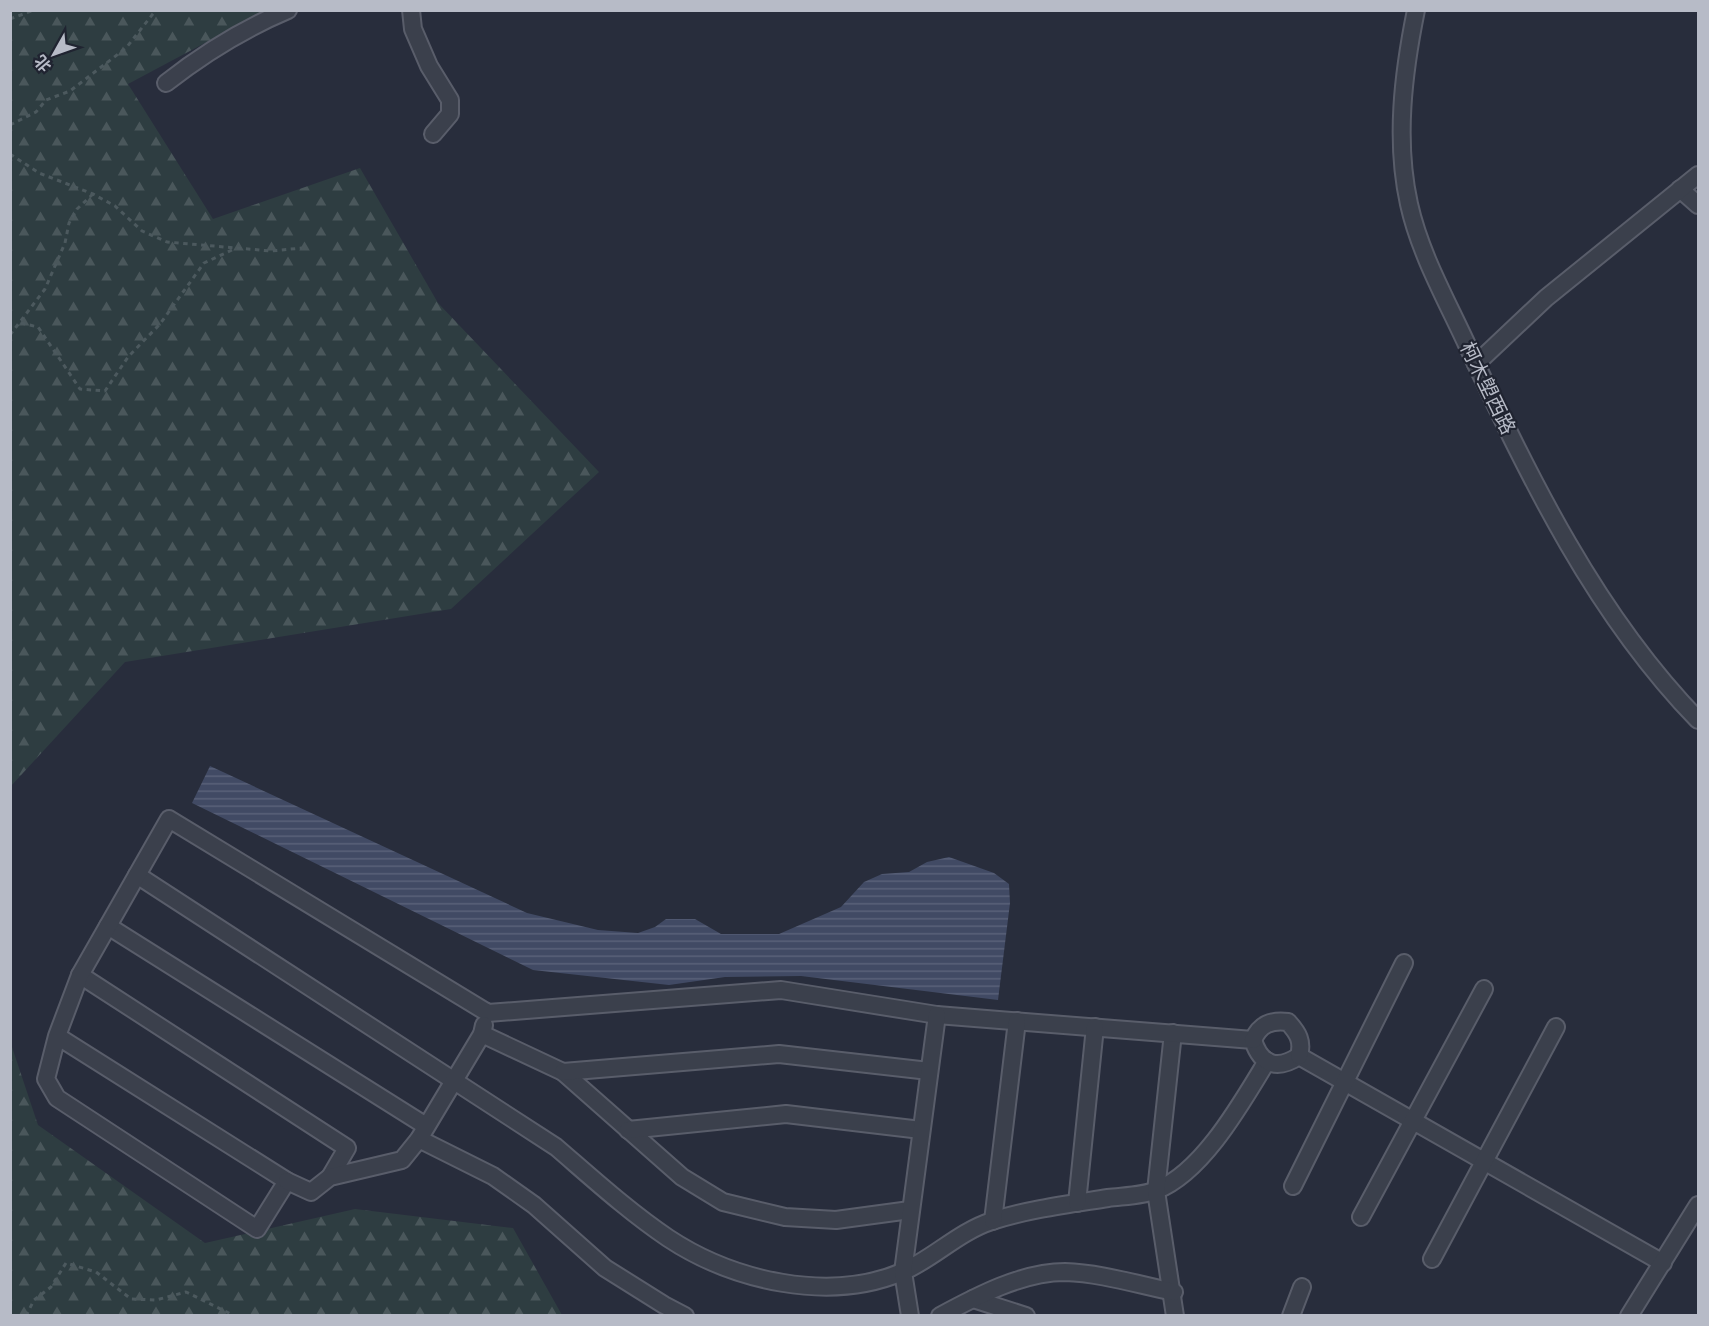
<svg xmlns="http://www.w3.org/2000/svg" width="1709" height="1326" font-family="Raleway,'Noto Sans SC',sans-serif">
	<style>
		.forest { fill: url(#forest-firs) }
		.water { fill: url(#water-rules) }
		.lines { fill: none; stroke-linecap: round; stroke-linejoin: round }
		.minor-casing { stroke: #595d6a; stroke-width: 20 }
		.path { stroke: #4c595e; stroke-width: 3; stroke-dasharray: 4.5 4.5; stroke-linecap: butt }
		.minor { stroke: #3b404c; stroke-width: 16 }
		.labels { text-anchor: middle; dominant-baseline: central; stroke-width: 4.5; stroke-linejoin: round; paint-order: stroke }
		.street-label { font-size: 20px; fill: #b7bbc7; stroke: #202431 }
	</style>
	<defs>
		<pattern id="forest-firs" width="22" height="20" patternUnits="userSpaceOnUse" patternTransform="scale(1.5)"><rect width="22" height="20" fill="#2e3d41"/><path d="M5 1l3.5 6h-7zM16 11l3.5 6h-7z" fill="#4a575b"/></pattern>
		<pattern id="water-rules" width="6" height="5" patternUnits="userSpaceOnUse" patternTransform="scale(1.5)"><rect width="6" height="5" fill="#414a64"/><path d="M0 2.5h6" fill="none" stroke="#5a6279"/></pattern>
	</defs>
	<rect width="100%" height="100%" fill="#282d3c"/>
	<g class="forest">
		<path d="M11,10L265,11L128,84L213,219L360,168L438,303L599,472L451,609L125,662L11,786Z"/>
		<path d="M10,1041L38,1125L205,1243L355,1209L513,1228L562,1315H11Z"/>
	</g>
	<path class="water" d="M210,766L527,913L598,930L638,933L655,927L666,919H695L721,934H779L841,907L864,882L882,874L909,872L927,862L949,857L994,873L1009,884L1010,903L998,1000L801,976L725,977L669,985L533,970L192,803Z"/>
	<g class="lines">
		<g class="minor-casing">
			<g id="minor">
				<path d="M411,10L413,29L429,66L450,100V114L433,134"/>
				<path d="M1416,10C1403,74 1395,141 1409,204C1420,254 1447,301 1468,347C1531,480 1595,614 1698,720"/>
				<path d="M166,83C204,53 243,29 288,10"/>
				<path d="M1680,189L1698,205"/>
				<path d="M1476,364L1546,298L1698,175"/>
				<path d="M137,875L556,1147C592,1178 628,1211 668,1238C733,1281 829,1303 902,1272C933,1259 958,1232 992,1221C1029,1209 1070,1204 1108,1198C1123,1196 1143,1196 1157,1190C1203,1172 1242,1102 1267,1061"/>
				<path d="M108,926L426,1126"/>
				<path d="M80,975L347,1148L330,1177"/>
				<path d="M1173,1033L1156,1191L1175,1316"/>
				<path d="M482,1034L563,1072L682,1177L723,1202L785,1217L836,1220L910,1210"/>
				<path d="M57,1036L46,1079L57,1098L257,1229L287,1181L57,1036L80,975L169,819L488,1013L781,990L937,1015L1253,1040C1261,1066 1278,1070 1299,1056L1663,1263"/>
				<path d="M1253,1040C1260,1024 1271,1020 1288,1022C1298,1033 1303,1041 1299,1056"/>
				<path d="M563,1072L779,1054L929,1071"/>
				<path d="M628,1130L786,1114L921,1130"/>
				<path d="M419,1139L493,1176L534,1205L605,1268L664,1305L685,1316"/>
				<path d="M287,1181L311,1192L330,1177L402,1160L419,1139L482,1034L484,1025"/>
				<path d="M1293,1186L1404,963"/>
				<path d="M1077,1203L1095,1027"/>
				<path d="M1361,1217L1484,989"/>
				<path d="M993,1221L1017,1021"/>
				<path d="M1432,1259L1556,1027"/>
				<path d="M973,1299L1026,1316"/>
				<path d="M910,1316L903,1272L937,1015"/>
				<path d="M940,1316C977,1296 1022,1272 1065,1272C1101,1273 1139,1285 1174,1292"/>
				<path d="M1291,1316L1302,1287"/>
				<path d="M1629,1316L1698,1205"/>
			</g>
		</g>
		<g class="path">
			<path d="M10,19L34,10"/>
			<path d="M10,125L36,112L46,100L70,91L126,48L156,10"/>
			<path d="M10,154L39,173L93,194L115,206L142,231L167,242L271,251L302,248"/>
			<path d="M21,323L38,327L80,389L105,391L128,357L160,324L204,263L232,250"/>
			<path d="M10,335L45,289L65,243L69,223L77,209L93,194"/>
			<path d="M26,1316L34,1300L51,1287L66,1263L96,1272L131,1299L156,1300L186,1292L235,1316"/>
		</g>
		<use href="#minor" class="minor"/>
	</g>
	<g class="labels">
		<g class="street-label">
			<text transform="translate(1488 388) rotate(64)">柯木塱西路</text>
		</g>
	</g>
	<rect width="1709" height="1326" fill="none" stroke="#b7bbc7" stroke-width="24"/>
	<g transform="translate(54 54) rotate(230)" stroke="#202431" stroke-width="4.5" paint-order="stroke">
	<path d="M0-4.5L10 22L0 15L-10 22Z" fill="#b7bbc7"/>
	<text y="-9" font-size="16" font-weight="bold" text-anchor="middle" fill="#b7bbc7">北</text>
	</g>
</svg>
